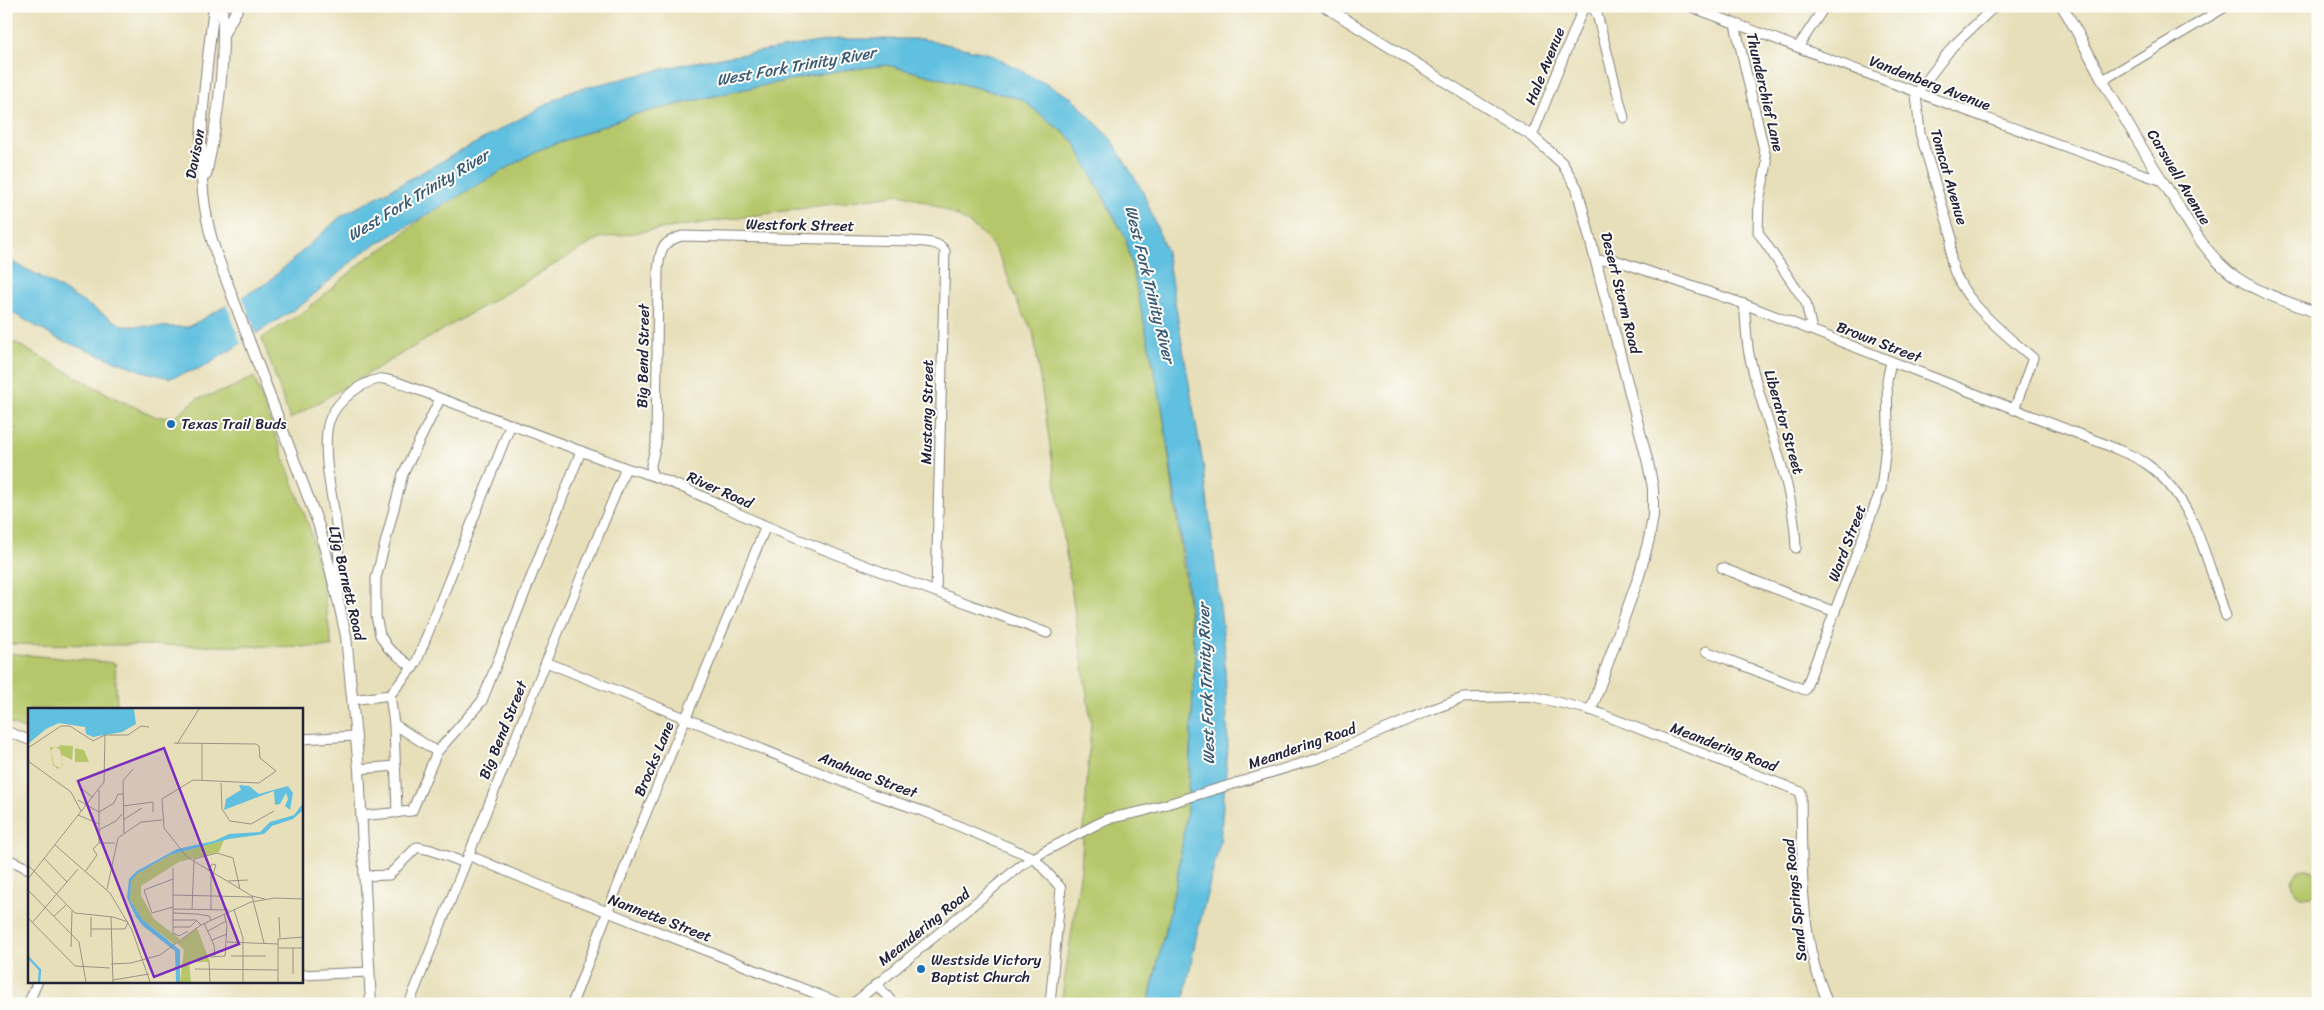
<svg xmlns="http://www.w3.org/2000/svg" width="2324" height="1010" font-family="Sriracha,sans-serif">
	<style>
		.green { fill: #b5c76a; stroke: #6c7452 }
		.water { fill: #61c0df; stroke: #42718d }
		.pier { fill: #e7dfb9 }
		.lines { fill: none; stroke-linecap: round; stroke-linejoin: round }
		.minor-casing { stroke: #84807a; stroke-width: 11 }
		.tertiary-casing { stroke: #84807a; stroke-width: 12 }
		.minor { stroke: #fff; stroke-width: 9 }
		.tertiary { stroke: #fff; stroke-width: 10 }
		.poi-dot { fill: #1f6fb2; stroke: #fdfcf7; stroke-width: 2 }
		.labels { text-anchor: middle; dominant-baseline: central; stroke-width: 4; stroke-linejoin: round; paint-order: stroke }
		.street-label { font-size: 15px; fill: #22223b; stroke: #fdfcf7 }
		.poi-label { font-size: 15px; fill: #22223b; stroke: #fdfcf7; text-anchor: start }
		.water-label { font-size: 16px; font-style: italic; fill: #385974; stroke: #fdfcf7 }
		.inset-river { fill: none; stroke: #61c0df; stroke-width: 2.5 }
		.inset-road { fill: none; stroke: #989387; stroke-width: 1 }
		.view { fill: #7b2cbf; fill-opacity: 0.15; stroke: #7b2cbf; stroke-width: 2.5 }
		.inset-edge { fill: none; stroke: #22223b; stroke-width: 2.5 }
	</style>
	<rect width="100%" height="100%" fill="#fdfcf7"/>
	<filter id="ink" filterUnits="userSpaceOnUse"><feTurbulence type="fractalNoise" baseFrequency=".02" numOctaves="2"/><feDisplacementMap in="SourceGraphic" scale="10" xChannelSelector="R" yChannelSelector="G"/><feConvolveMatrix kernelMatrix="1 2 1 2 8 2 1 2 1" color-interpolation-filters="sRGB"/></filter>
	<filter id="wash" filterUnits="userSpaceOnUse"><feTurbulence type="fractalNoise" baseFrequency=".0096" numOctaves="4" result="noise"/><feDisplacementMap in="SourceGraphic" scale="20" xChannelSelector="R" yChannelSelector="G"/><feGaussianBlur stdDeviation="1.12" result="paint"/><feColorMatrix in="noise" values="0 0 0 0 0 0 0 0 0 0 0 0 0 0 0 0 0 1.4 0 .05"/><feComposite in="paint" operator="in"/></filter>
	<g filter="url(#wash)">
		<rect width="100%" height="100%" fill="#e7dfb9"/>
		<g class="green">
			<path d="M887,65L1021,99L1073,140L1126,239L1162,406L1195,655L1187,811L1177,880L1148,1004H1061L1081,869L1091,722L1033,331C1028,322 1022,313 1018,304C1011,290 1008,274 1001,260C984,222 938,205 901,194L600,238L290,419L262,338L306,310L366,259L394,241L432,210L536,151L632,115L745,89L836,71Z"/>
			<path d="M6,338L115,398L157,417L175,416L197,399L226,390L254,377L310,529L322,582L332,647L6,644V455L16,430L6,425Z"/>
			<path d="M6,653L115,663L117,709H29V731L6,722Z"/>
			<circle cx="2306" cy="883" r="14"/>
		</g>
		<path class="water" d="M837,39H923L990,54L1072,98L1111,139L1143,192L1166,250L1204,470L1224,641L1228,747L1220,842L1196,938L1183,1004H1148L1177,880L1187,811L1195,655L1185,565L1162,406L1126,239L1073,140L1021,99L887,65L836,71L745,89L632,115L536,151L363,252L304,303L204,367L170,378L142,371L58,339L6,309V259L38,275L123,326L188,327L267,283L340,217L571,91L689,63Z"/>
		<path class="pier" d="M242,295L257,336L242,346L226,304Z"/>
	</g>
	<g filter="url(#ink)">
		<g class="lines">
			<g class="minor-casing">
				<g id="minor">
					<path d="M1591,6L1597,14L1624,118"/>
					<path d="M1689,6C1847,66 2003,126 2163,181"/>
					<path d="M1995,6L1953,46L1916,94L1920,133L1952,238C1939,284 2002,332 2033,358L2014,410"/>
					<path d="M1735,24L1767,163L1759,201L1758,232L1806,303L1812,330"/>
					<path d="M1798,47L1825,6"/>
					<path d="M2103,80L2227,6"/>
					<path d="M1532,136L1584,6"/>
					<path d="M1597,261L1612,259L1744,304L2107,445C2120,451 2136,456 2148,465C2196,500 2207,563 2226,616"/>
					<path d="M1744,304C1746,321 1746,338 1749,354C1763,419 1794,480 1796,548"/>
					<path d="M652,475L651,465L656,444L658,271C660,250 661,242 682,236L912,241C923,242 939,241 945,251L936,592"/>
					<path d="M1722,568L1835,612"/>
					<path d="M339,594C339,576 339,558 338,541C335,504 323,467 327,431C329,407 356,384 379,379C384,378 391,381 397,382L626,468C675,480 720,506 766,526C859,565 953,598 1047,633"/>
					<path d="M1706,651L1805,690L1881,489L1888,428L1887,380L1891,362"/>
					<path d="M546,662L873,794L928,813L1034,858L1061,888L1050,1004"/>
					<path d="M413,668L388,648L380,635L376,616V578L403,474L440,399"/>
					<path d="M390,695L394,724L437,752"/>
					<path d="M352,700L390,695L416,663L511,424"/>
					<path d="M394,724L397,813"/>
					<path d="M6,731L29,740"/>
					<path d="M301,739L355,736"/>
					<path d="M359,769L396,766"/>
					<path d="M361,816L412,811L437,752L482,701L581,451"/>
					<path d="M468,855L539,885L842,1004"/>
					<path d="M6,858L29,869"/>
					<path d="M364,876L389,875L417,847L431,850L465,863"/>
					<path d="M301,975L369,972"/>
					<path d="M876,984L894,1004"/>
					<path d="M28,1004L38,981"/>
					<path d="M409,1004L546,662L626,468"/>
					<path d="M572,1004L644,818L766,526"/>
					<path d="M853,1004L1020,866L1047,850L1107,819L1144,811L1319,758L1428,711L1463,698L1530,696L1591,710L1801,792C1802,848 1800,912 1815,967C1819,980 1824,992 1828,1004"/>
				</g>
			</g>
			<g class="tertiary-casing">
				<g id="tertiary">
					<path d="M214,6C205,87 189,175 216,253L319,526L339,604L346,636L359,769L371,1004"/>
					<path d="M1324,6L1532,136L1562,163L1577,188L1648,463L1653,488V516L1649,539L1639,576L1591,710"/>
					<path d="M2062,6C2077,30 2089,55 2102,79C2124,119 2148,158 2172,196C2189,223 2204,251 2229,272C2254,292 2288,302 2318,313"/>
					<path d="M224,33L239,6"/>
					<path d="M206,175C218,120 226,63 222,6"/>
				</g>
			</g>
			<use href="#minor" class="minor"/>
			<use href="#tertiary" class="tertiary"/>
		</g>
	</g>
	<g class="poi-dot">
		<circle cx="171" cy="424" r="5"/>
		<circle cx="921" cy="969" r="5"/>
	</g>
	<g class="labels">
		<g class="street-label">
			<text transform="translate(1545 66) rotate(-68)">Hale Avenue</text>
			<text transform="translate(1930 83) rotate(21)">Vandenberg Avenue</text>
			<text transform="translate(1765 92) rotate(77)">Thunderchief Lane</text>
			<text transform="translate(195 154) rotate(-79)">Davison</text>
			<text transform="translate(1949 177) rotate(74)">Tomcat Avenue</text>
			<text transform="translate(2179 177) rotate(59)">Carswell Avenue</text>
			<text transform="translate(800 225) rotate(1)">Westfork Street</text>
			<text transform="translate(1621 293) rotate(76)">Desert Storm Road</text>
			<text transform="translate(1879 342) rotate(21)">Brown Street</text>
			<text transform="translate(643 356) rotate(-89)">Big Bend Street</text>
			<text transform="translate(927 412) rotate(-89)">Mustang Street</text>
			<text transform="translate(1784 422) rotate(74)">Liberator Street</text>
			<text transform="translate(720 490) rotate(24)">River Road</text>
			<text transform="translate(1847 543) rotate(-69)">Ward Street</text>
			<text transform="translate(347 583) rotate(77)">LTjg Barnett Road</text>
			<text transform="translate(503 730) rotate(-68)">Big Bend Street</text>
			<text transform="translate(1302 746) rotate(-19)">Meandering Road</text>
			<text transform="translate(1724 747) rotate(21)">Meandering Road</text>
			<text transform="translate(654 759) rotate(-67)">Brocks Lane</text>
			<text transform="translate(868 775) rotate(21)">Anahuac Street</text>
			<text transform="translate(1795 900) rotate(-96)">Sand Springs Road</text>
			<text transform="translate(660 918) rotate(21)">Nannette Street</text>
			<text transform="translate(924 927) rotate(-39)">Meandering Road</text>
		</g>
		<g class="poi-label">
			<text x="181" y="424">Texas Trail Buds</text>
			<text x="931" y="960">Westside Victory<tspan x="931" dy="17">Baptist Church</tspan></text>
		</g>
		<g class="water-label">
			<text transform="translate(796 66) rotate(-10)">West Fork Trinity River</text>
			<text transform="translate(418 195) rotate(-31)">West Fork Trinity River</text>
			<text transform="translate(1150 284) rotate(76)">West Fork Trinity River</text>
			<text transform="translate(1206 684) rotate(-92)">West Fork Trinity River</text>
		</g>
	</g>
	<g transform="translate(28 708)">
		<rect width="275" height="275" fill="#e7dfb9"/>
		<path d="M31,37L45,38L44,52L34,47L35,57L30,61L25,57L22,39H32ZM26,38L32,42L35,55L32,60L26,57L23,43ZM47,40L56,42L61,54H47ZM196,132L191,144L151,154L113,178V187L126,211L152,231L146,236L115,212L102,192L103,174L109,166L142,147ZM169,220L182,254H161L163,274H152L156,242L149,235Z" fill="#b5c76a" fill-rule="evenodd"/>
		<path d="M0,1H106L108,16L94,24L65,29L58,26L57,19L31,15L18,21L0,36ZM211,77L221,78L231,86L260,78L265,85L262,102L257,98L260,91L258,85L252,96L247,97L246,83L196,102L198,91L213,82ZM275,95V102L265,111L244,118L236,126L201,131L142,147L109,166L103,174L102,192L115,212L152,242V274H148L147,243L115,218L108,209L99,190L101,171L109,163L149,141L186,133L201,126L232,124L242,114L266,107Z" fill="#61c0df"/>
		<path class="inset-river" d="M0,249L12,262L11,274"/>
		<path class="inset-road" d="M146,35L228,36L231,38L232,50L248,63L231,75L165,72L134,91L136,120L159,149L224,188L237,191M149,36L171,1M0,40L33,18H42L65,33L77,27H100L113,18L121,19M0,53L43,84L53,103M174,72V36M193,75L194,101L202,113L223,116L246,103M52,79L64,89M50,92L71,104L86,95L90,86H95M95,98L125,94V104M50,107L71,116M95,112L114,100M71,122L88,113L94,106M96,125L95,73L105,61M71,135H87M27,137L82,185L104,222L122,274M16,150L39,174M0,157L47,205L85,209L100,214L97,221H63M145,160V225L151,228L160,223M180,163L184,156L188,157L185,166M57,164L69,147L65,141L71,135V82M0,171L76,74L77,27M200,173L220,172M79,181L90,130L113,114L134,112M0,182L51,234L58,274M145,187L225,189M224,188L236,235M247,190L275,191M145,199L124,205L116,182L145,171M145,201L201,202M164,202L166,151L189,145L205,150L212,181M183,202V165M206,202L215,230V274M145,205L169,206L181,208L183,212M26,208L38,197M83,209L85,274M251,209L252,230M0,210L47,258L82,260M145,212H168L173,217M4,215L50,161M176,215L186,237L187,249M145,219H162L168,213M180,223L198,213M63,229V209M184,232L199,226M199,234L250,236M43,239L44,203M250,240H275M265,240V266M203,248H238M182,249L197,248L199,217L196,206M181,254L182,274M83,256L103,255L132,247L173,217L223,194L247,190M167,261L250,262M85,272L121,266M250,274V231L275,229"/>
		<path class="view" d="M136,40L211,236L126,269L50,73Z"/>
		<rect width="275" height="275" class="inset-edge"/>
	</g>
	<rect width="2324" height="1010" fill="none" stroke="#fdfcf7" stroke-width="25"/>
</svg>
